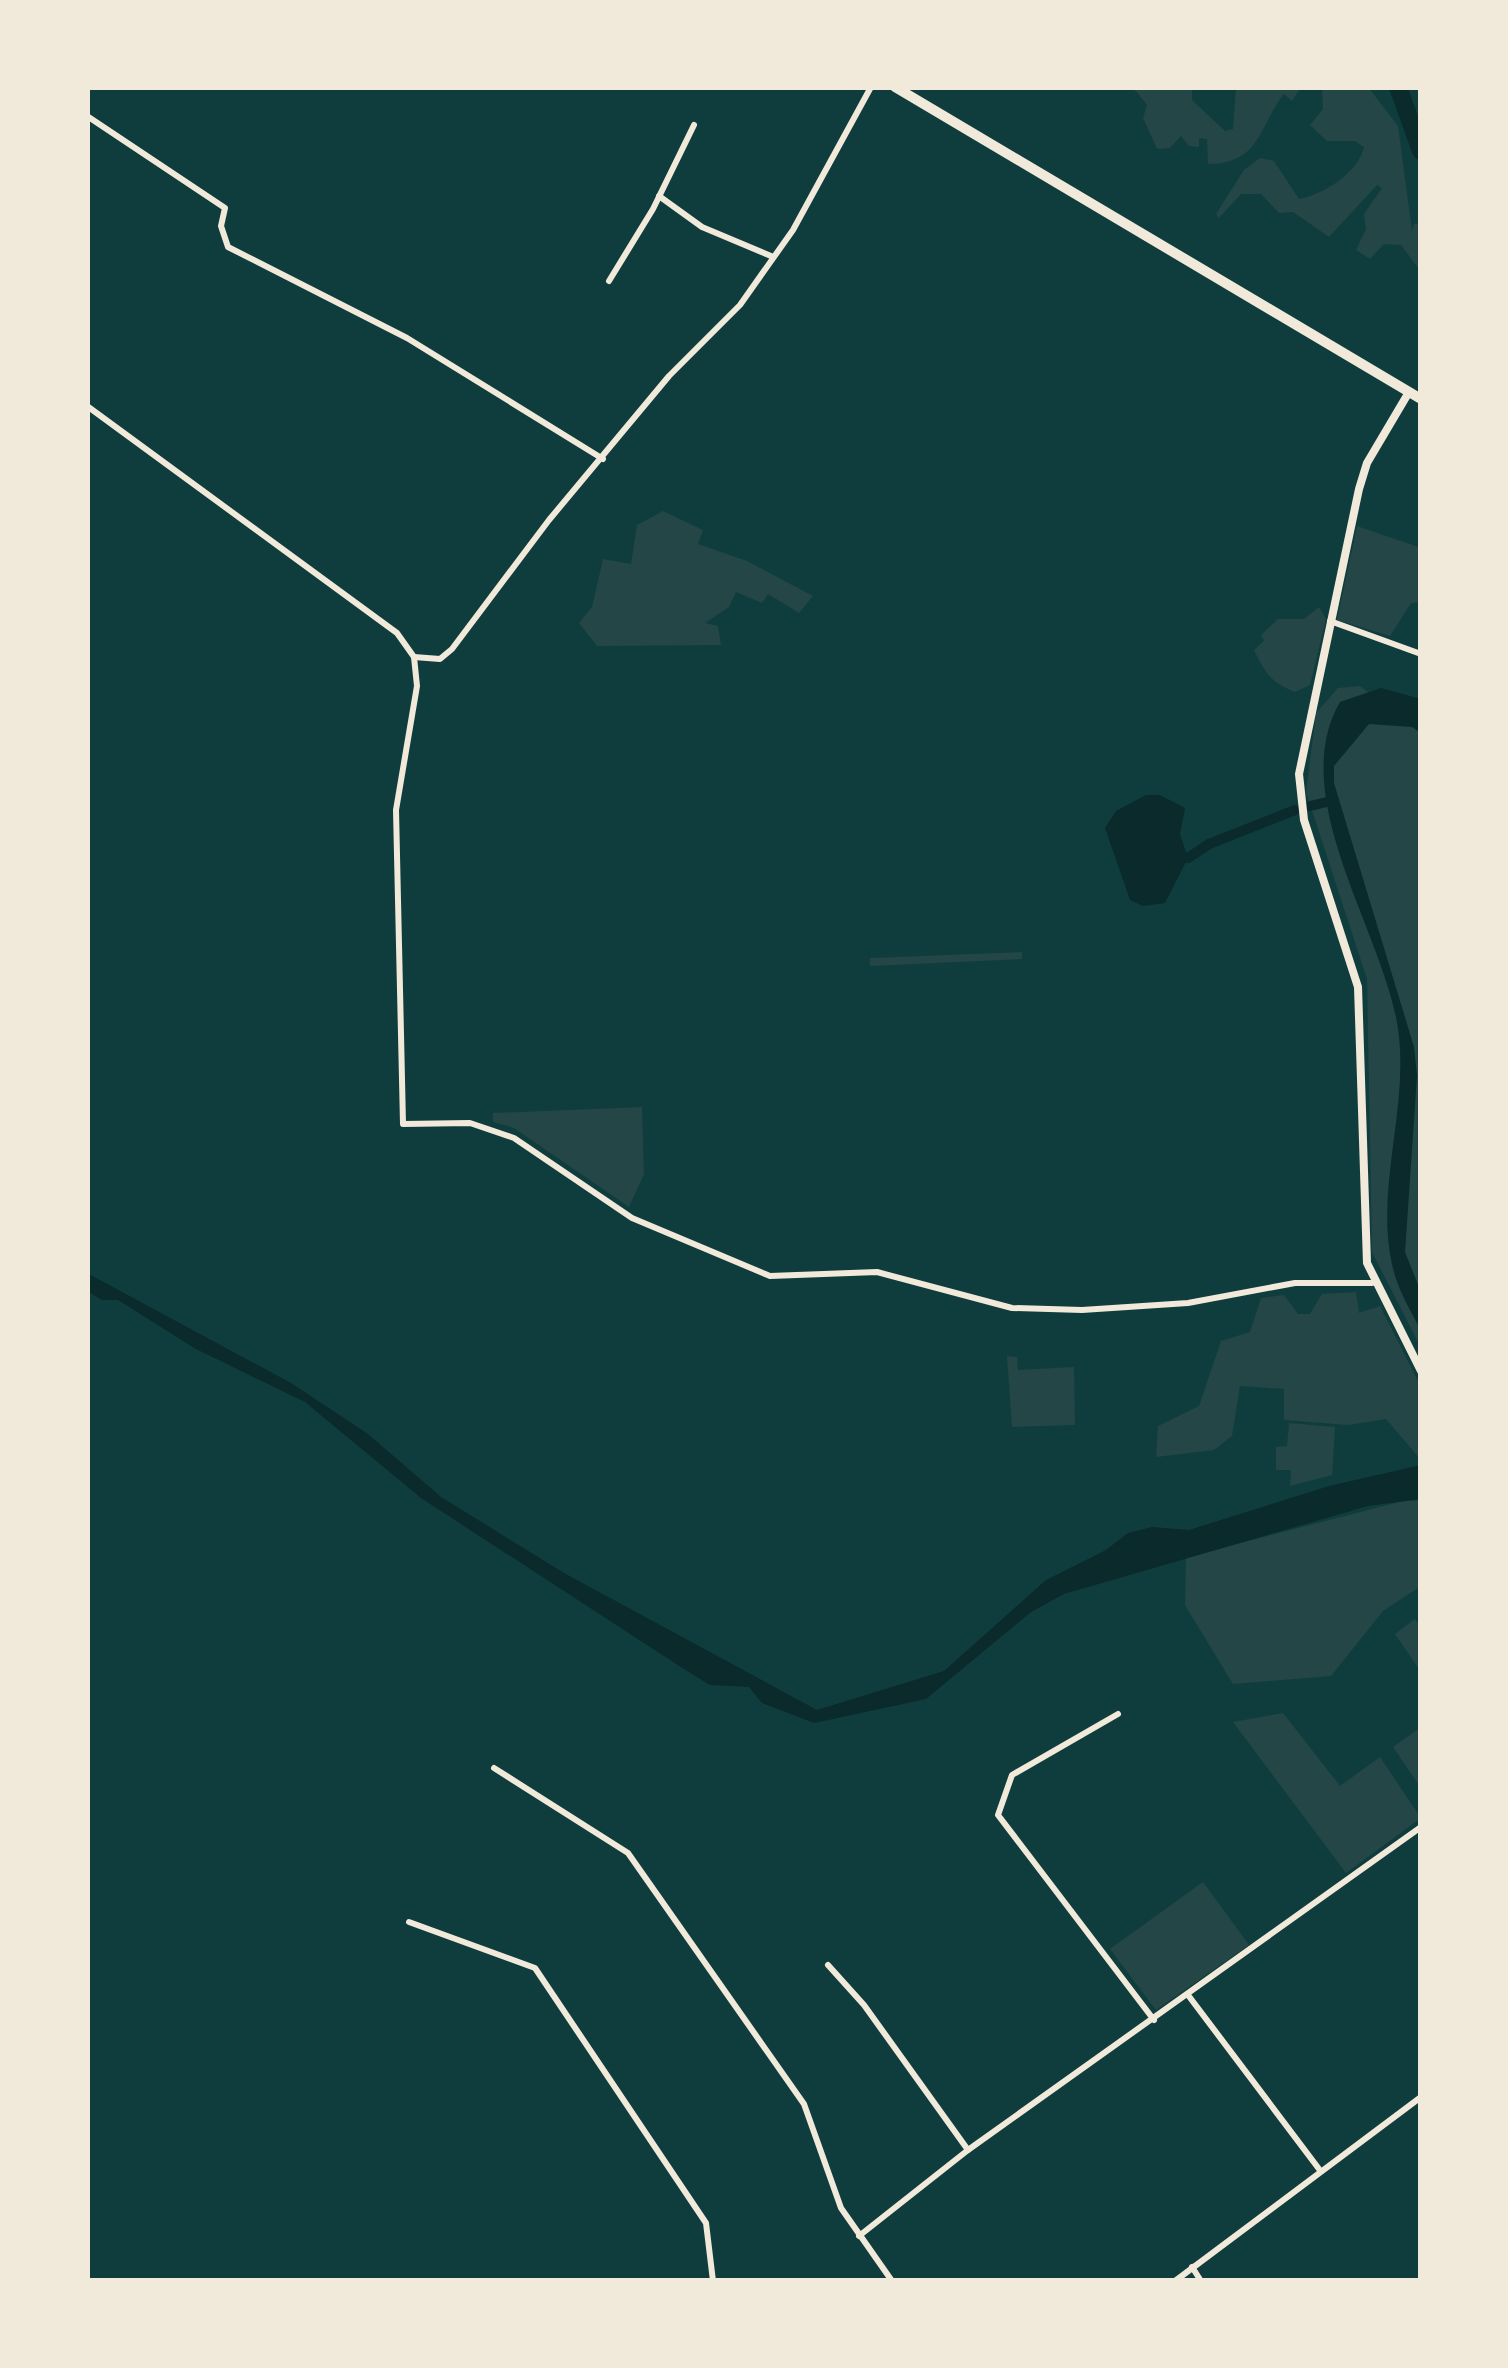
<svg xmlns="http://www.w3.org/2000/svg" width="1508" height="2368" font-family="'Alegreya Sans',sans-serif">
	<style>
		.green { fill: #244646 }
		.water { fill: #0a2a2b }
		.lines { fill: none; stroke-linecap: round; stroke-linejoin: round }
		.canal { stroke: #0a2a2b; stroke-width: 10 }
		.river { stroke: #0a2a2b; stroke-width: 18 }
		.minor { stroke: #f1e9da; stroke-width: 6 }
		.tertiary { stroke: #f1e9da; stroke-width: 8 }
		.trunk { stroke: #f1e9da; stroke-width: 10 }
	</style>
	<rect width="100%" height="100%" fill="#0f3d3e"/>
	<g class="green">
		<path d="M1123,87H1192V100L1225,131L1233,129L1236,87H1301L1292,101L1284,94C1258,126 1262,163 1208,164L1207,139L1199,138V147L1189,146L1181,136L1170,148L1157,149L1143,118L1147,105L1136,91Z"/>
		<path d="M1322,87H1368L1398,126L1412,231L1414,224L1421,223V272L1401,245L1384,244L1370,259L1356,250L1366,229L1364,214L1382,188L1377,185L1329,237L1293,212L1279,213L1261,194H1241L1219,218L1216,214L1244,170L1260,158L1274,161L1299,199C1324,194 1358,173 1364,147L1355,141H1327L1310,125L1323,109Z"/>
		<path d="M663,511L703,530L698,544L747,561L813,596L799,613L768,594L762,603L736,592L729,607L705,623L718,626L721,645L597,646L579,623L592,607L603,559L631,564L637,525Z"/>
		<path d="M1357,526L1421,548V602L1411,603L1390,636L1337,620Z"/>
		<path d="M1319,607L1326,619L1310,685L1295,692C1269,681 1266,674 1254,650L1264,641L1261,635L1278,619H1304Z"/>
		<path d="M1360,686L1421,734V1348L1372,1252L1367,979L1306,792L1316,713L1338,688Z"/>
		<path d="M1022,952V959L870,966V958Z"/>
		<path d="M642,1107L644,1174L629,1207L514,1128L493,1122V1113Z"/>
		<path d="M1356,1292L1359,1313L1380,1306L1421,1387V1460L1386,1419L1348,1425L1284,1420V1389L1240,1386L1232,1436L1214,1450L1156,1457L1158,1426L1199,1406L1221,1341L1250,1332L1261,1298L1284,1295L1298,1314H1310L1322,1294Z"/>
		<path d="M1007,1356L1017,1357L1018,1370L1074,1367L1075,1425L1012,1427Z"/>
		<path d="M1289,1423L1335,1427L1332,1475L1290,1486L1291,1470H1276V1447L1287,1446Z"/>
		<path d="M1407,1500L1421,1501V1586L1383,1611L1331,1676L1233,1684L1185,1605L1186,1557Z"/>
		<path d="M1415,1619L1421,1628V1672L1395,1634Z"/>
		<path d="M1283,1713L1340,1786L1380,1757L1421,1818L1346,1873L1233,1722Z"/>
		<path d="M1421,1727V1788L1393,1747Z"/>
		<path d="M1203,1882L1249,1945L1156,2010L1110,1949Z"/>
	</g>
	<g class="water">
		<path d="M1381,688L1421,699V732L1412,727L1369,724L1334,766V783L1414,1047L1417,1076L1405,1252L1421,1292V1331C1410,1309 1397,1289 1392,1264C1374,1183 1413,1100 1396,1017C1377,923 1287,793 1340,702Z"/>
		<path d="M1146,795H1160L1185,808L1180,834L1188,858L1165,903L1143,906L1130,900L1105,828L1116,811Z"/>
		<path d="M87,1273L291,1383L368,1434L441,1497L564,1573L817,1710L944,1671L1046,1580L1106,1550L1128,1533L1152,1527L1189,1530L1329,1486L1421,1465V1499L1368,1506L1064,1594L1031,1612L926,1699L814,1723L762,1703L749,1687L710,1685L687,1671L421,1498L305,1402L196,1349L118,1300H102L87,1291Z"/>
	</g>
	<g class="lines">
		<g class="canal">
			<path d="M1310,806L1327,802"/>
			<path d="M1188,858L1209,844L1295,810"/>
		</g>
		<path class="river" d="M1398,87L1421,151"/>
		<g class="minor">
			<path d="M87,116L225,208L221,226L228,247L407,338L603,459"/>
			<path d="M659,196L702,227L771,256"/>
			<path d="M609,281L653,209L694,125"/>
			<path d="M87,406L397,633L414,657"/>
			<path d="M1330,621L1421,654"/>
			<path d="M414,657L417,686L396,810L403,1124L470,1123L514,1138L632,1218L770,1276L877,1272L1012,1308L1082,1310L1188,1303L1295,1283H1372"/>
			<path d="M414,657L440,659L452,649L549,520L669,376L740,305L793,230L871,87"/>
			<path d="M1118,1714L1012,1775L998,1815L1154,2020"/>
			<path d="M494,1768L628,1853L804,2104L841,2208L892,2281"/>
			<path d="M409,1922L535,1968L706,2223L713,2281"/>
			<path d="M828,1965L864,2005L968,2150"/>
			<path d="M1188,1995L1319,2169"/>
			<path d="M859,2236L968,2150L1421,1827"/>
			<path d="M1192,2267L1201,2281"/>
			<path d="M1175,2281L1421,2097"/>
		</g>
		<path class="tertiary" d="M1409,392L1367,463L1359,489L1299,774L1304,820L1358,987L1367,1263L1421,1371"/>
		<path class="trunk" d="M895,87L1421,399"/>
	</g>
	<rect width="1508" height="2368" fill="none" stroke="#f1e9da" stroke-width="180"/>
</svg>
